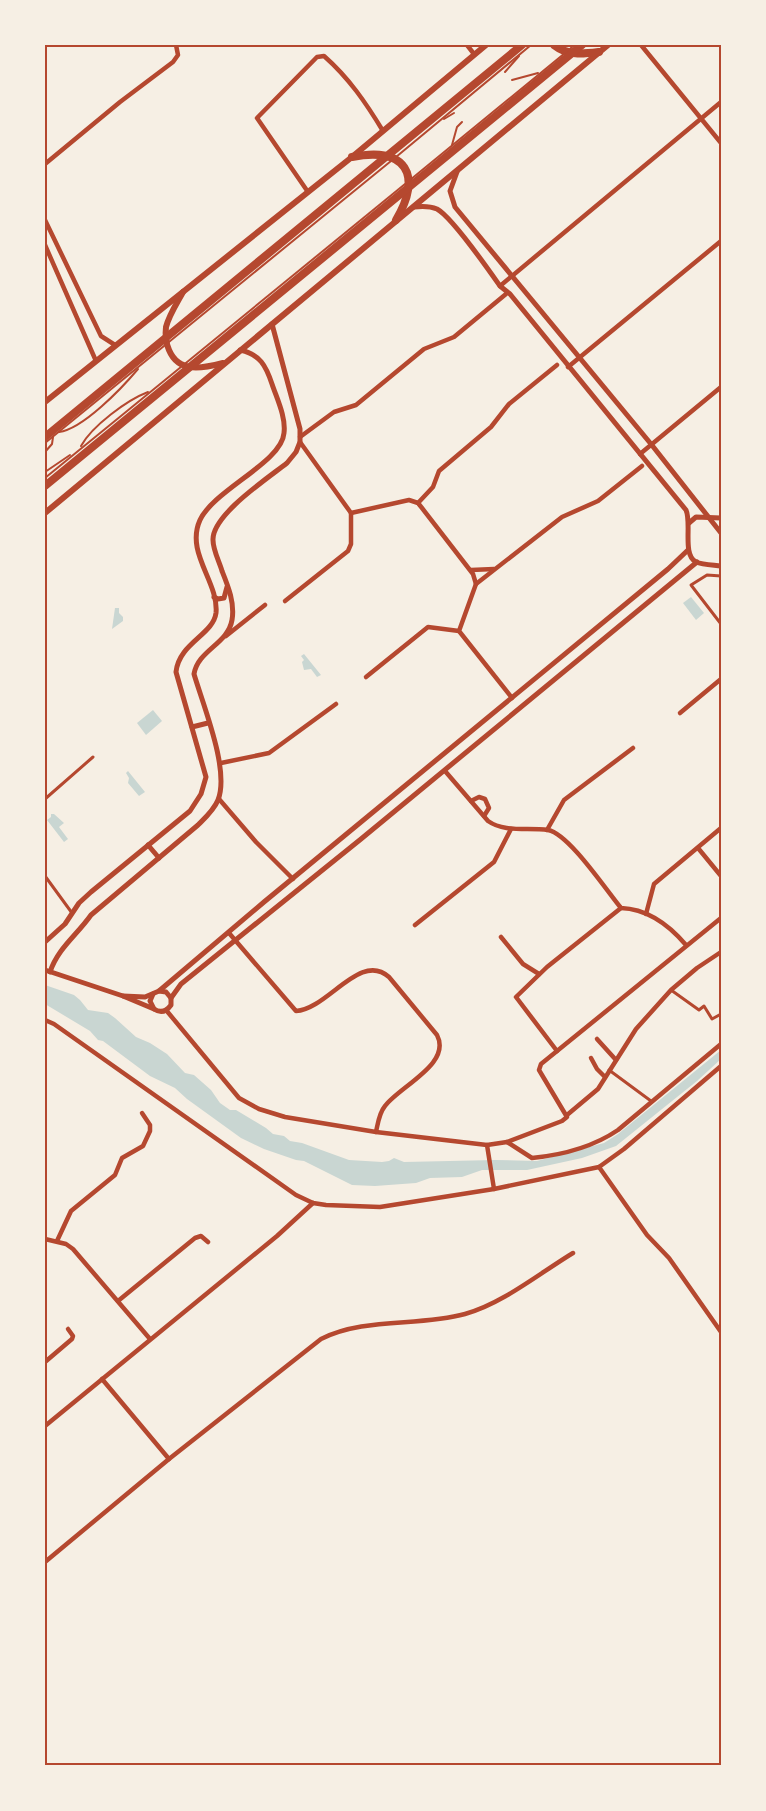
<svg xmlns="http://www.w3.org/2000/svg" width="766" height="1811" font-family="Karla,sans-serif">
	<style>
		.water { fill: #c9d6d2 }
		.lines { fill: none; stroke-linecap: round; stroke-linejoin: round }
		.service { stroke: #b5482f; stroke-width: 2 }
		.pedestrian { stroke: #b5482f; stroke-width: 3 }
		.minor { stroke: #b5482f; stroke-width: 4.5 }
		.tertiary { stroke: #b5482f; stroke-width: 5 }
		.secondary { stroke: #b5482f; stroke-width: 6 }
		.trunk { stroke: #b5482f; stroke-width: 8 }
		.neatline { fill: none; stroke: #b5482f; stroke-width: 2 }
	</style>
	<rect width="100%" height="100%" fill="#f6efe4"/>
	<g class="water">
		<path d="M691,597L704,613L696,620L683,603Z"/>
		<path d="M115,608H119V613L123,617V621L112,629Z"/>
		<path d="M304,654L321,675L317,677L311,669L304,670L302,662L304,660L301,656Z"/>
		<path d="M153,710L162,721L146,735L137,723Z"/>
		<path d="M128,771L145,792L139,796L128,783L129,778L126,773Z"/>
		<path d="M51,814H54L64,823L59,827L68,839L64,842L47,820L51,817Z"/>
		<path d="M45,985L74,995L80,1000L88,1010L108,1013L115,1018L136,1037L150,1043L167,1054L185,1073L194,1075L211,1090L220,1103L230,1110H236L266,1128L273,1134L284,1136L290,1141L302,1143L349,1160L382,1162L389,1161L394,1158L404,1162L495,1160L537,1161L604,1143L618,1134L721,1050V1059L697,1081L616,1146L582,1158L527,1170H482L462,1177L430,1178L416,1183L375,1186L352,1185L304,1161L296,1160L264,1149L241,1138L187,1099L175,1088L150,1076L103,1041L98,1040L90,1031L45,1004Z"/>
	</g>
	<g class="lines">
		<g class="service">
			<path d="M570,49L574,45"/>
			<path d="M505,72L519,56"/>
			<path d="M512,80L538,73"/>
			<path d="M444,119L454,113"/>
			<path d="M452,145L457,127L462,122"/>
			<path d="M396,157L531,45"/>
			<path d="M410,180L565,53"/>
			<path d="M59,432C83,429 122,388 138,369"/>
			<path d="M45,443L391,161"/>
			<path d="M81,446C92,426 127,400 148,392"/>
			<path d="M45,452L52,444L53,437"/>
			<path d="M45,472L70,455"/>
			<path d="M45,478L405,184"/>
		</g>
		<g class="pedestrian">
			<path d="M721,576L707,575L691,585L721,624"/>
			<path d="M45,799L93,757"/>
			<path d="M45,876L72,913"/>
			<path d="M671,990L699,1010L704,1006L712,1019L721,1014"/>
			<path d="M609,1070L651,1101"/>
		</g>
		<g class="minor">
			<path d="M467,45L474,54"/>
			<path d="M641,45L721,143"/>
			<path d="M45,164L120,102L173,62L178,55L176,45"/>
			<path d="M308,192L257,118L317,57L324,56C349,78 366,103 383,131"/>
			<path d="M45,220L101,336L115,345"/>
			<path d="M45,245L96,361"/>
			<path d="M500,286L721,102"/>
			<path d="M568,367L721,241"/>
			<path d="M300,437L334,412L356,405L424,349L454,337L506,294"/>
			<path d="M300,442L351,513L409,500L418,503L422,508L473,574L476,584L459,631L512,698"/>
			<path d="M640,454L721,387"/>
			<path d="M418,503L433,487L439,471L491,427L509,404L557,365"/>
			<path d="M471,570L494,569"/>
			<path d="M476,584L562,517L598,501L642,466"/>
			<path d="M285,601L348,551L351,544V513"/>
			<path d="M226,636L265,605"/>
			<path d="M366,677L428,627L459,631"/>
			<path d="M680,713L721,679"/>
			<path d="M221,763L269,753L336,704"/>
			<path d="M445,771L488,821C505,833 528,827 548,830C569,834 606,890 621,908C648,909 669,925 686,945"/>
			<path d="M219,799L256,842L293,879"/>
			<path d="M471,801L479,797L485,799L489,808L484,816"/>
			<path d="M547,830L564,800L633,748"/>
			<path d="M698,848L721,876"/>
			<path d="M646,914L654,884L721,828"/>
			<path d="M415,925L494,862L511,829"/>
			<path d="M229,933L296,1011C328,1009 360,951 389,977L437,1035C452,1064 400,1086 385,1106C379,1113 378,1123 376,1132"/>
			<path d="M501,937L523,964L539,974"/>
			<path d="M166,1010L239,1098L259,1109L285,1117L376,1132L487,1145L507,1142L562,1121L567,1117L539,1070L541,1064L721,918"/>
			<path d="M45,1020L54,1024L296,1195L313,1203L326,1205L380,1207L494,1189L599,1167L624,1149L721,1066"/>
			<path d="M597,1039L616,1060"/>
			<path d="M557,1051L516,997L547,967L621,908"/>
			<path d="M591,1058L597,1069L605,1077"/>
			<path d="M567,1115L598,1089L636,1029L671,990L697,968L721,952"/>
			<path d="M507,1142L532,1158C562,1155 593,1147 618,1130L721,1044"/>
			<path d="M487,1145L494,1189"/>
			<path d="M599,1167L647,1235L669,1258L721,1332"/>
			<path d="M45,1239L66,1244L73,1249L150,1339"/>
			<path d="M57,1241L71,1211L115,1175L122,1158L143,1146L150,1131V1125L142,1113"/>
			<path d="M118,1301L195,1238L201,1236L208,1242"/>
			<path d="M45,1362L72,1339L73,1336L68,1329"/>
			<path d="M102,1379L169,1459"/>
			<path d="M45,1426L277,1236L313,1203"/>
			<path d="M45,1562L169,1459L321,1339C365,1317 418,1327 465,1314C502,1304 540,1273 573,1253"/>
		</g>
		<g class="tertiary">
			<path d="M457,172L450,191L455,207L651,444L721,533"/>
			<path d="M414,207C422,206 430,206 437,209C452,217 488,269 500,286L510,294L686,510C692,523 682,555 696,562C703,565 714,565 721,566"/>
			<path d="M689,523L696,517L721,518"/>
			<path d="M214,597L218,599L224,598L227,587"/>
			<path d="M192,727L208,723"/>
			<path d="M148,845L159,858"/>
			<path d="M45,942L65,924L79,903L91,892L190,811L201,794L206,777L176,672C179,643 213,635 216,613C219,582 185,553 200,520C214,490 282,462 284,433C286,417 277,399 272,384C266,366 260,354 240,350"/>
			<path d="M45,970L123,996L154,1009"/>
			<path d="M50,972C58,948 77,935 91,915L198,825C205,818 214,810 218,800C230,770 203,705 194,674C198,650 228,644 232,620C235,603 228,586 222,571C219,561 213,550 213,540C212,515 268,478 287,463L296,452L300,442V429L272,324"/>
			<path d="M153,994L150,1001L154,1009C160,1013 166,1012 171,1005V998L166,992L159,991"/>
			<path d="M123,996L145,997L159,991L264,902L668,569L688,550"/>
			<path d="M171,998L181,984L361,839L697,562"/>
		</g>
		<g class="secondary">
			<path d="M183,292C177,303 169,315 166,327C165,335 166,343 169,350C179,374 204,368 223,363"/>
			<path d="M45,402L352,157L486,45"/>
			<path d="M45,513L608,45"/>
		</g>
		<g class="trunk">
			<path d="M554,45C568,56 583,54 599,52"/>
			<path d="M352,157C406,146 423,175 396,220"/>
			<path d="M45,437L522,45"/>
			<path d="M45,486L582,45"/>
		</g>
	</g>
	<rect width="766" height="1811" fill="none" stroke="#f6efe4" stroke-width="93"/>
	<rect x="46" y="46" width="674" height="1718" class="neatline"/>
</svg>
